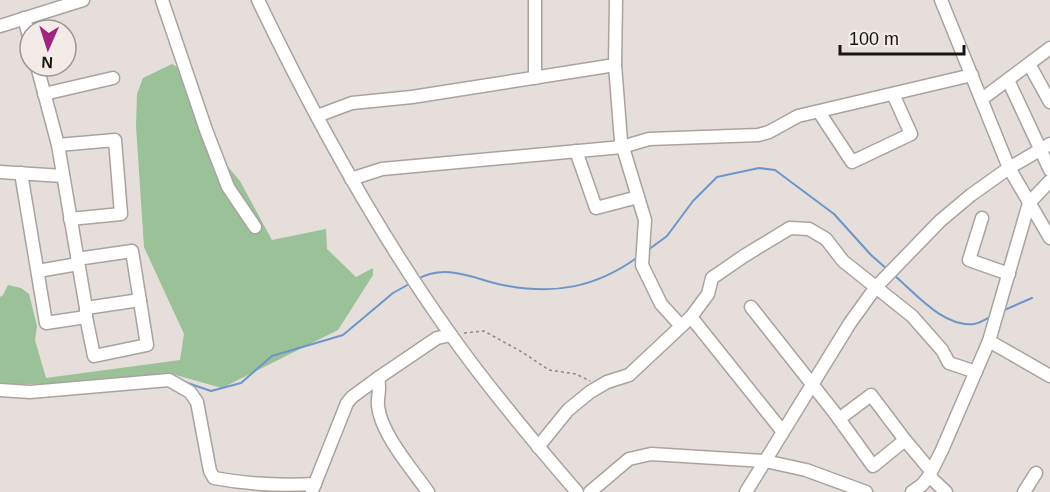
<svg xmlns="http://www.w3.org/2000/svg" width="1050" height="492" font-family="Helvetica,sans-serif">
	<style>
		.green { fill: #9ac197 }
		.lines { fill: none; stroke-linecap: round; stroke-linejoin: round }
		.stream { stroke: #6c96ca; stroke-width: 2 }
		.minor-casing { stroke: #a9a39f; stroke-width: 15 }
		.path { stroke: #8d8985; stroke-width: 1.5; stroke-dasharray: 3 3; stroke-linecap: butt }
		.minor { stroke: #fff; stroke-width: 12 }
	</style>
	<rect width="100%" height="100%" fill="#e5deda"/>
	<path class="green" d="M172,64L177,67L203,137L240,181L272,240L326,229L327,249L356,277L373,268V275L338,330L222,388L172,374L54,384H0V297L3,295L8,285L21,288L29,294L37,326L35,340L46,378L180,360L184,334L144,247L136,126L137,94L143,78Z"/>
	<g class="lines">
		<g class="stream">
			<path d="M648,250L667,236L693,201L717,177L759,168L775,170L834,214L871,255L888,270"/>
			<path d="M895,276C916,294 943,327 974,324C980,323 986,319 992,316"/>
			<path d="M418,279C446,263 474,279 503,285C554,295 595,288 638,257"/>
			<path d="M1002,311L1032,298"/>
			<path d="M182,381L211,391L241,383L272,356L343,335L393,293L411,283"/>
		</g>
		<g class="minor-casing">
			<g id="minor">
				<path d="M162,0L206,130L228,187L255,227"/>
				<path d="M258,0C314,117 376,230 451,335C490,390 533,441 577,492"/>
				<path d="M616,0L615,65L621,141L645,220L642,265L661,304L681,326"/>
				<path d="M941,0L1009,168L1050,238"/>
				<path d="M24,18L30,40"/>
				<path d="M0,26L83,0"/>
				<path d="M1029,64L1050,102"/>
				<path d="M37,66L58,145L86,308V317L94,356L147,345L132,251L77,259"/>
				<path d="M535,78V0"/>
				<path d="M1008,80L1050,170"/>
				<path d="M44,94L113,78"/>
				<path d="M982,99L1050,48"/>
				<path d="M819,112L852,162L911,134L893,94"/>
				<path d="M317,116L352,103L412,97L615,65"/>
				<path d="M58,145L115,140L121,214L70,219"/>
				<path d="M576,151L596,208L638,197"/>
				<path d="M0,172L63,176"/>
				<path d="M21,173L46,323L86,317"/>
				<path d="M351,179L382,169L622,147L649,139L758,135L769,132L798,116L972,75"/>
				<path d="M982,218L969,260L1009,274"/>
				<path d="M38,271L78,264"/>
				<path d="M751,307L834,412L873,466L905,440L931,471"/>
				<path d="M86,308L140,300"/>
				<path d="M691,317L783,432"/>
				<path d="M989,341L1050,376"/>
				<path d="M378,378L437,338L451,335"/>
				<path d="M0,390L30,392L169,380L190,392L197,402L210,471L214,478C246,484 282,486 315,484"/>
				<path d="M839,419L871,395L905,440"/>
				<path d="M538,447L568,410L590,392L607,382L629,375L691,317L708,294L712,278L744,256L790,228L809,229L826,239L843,261L912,316L942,350L949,363L976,372"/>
				<path d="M929,476L946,492"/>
				<path d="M312,491L347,403L352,397L378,378C381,391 377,395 378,406C381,434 412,469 428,492"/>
				<path d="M590,492L629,459L651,454L765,461L806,470L866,492"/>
				<path d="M746,492L850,323L876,287L940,221L971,195L1009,168L1050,144"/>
				<path d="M912,492L922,485L929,476L942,450L989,341L1029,203L1050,181"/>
				<path d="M1024,492L1036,473"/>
			</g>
		</g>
		<path class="path" d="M464,333L484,331L522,352L549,370L576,374L590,381"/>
		<use href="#minor" class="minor"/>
	</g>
	<g transform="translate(48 48) rotate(183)"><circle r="28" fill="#f2ebe7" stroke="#9b9693" stroke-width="1.5"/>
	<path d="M0-4.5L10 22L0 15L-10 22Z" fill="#9f267e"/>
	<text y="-9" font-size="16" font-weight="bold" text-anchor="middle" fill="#181614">N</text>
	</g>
	<path d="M840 45v9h124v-9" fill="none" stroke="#181614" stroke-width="3"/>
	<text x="849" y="45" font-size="18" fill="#181614" stroke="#f2ebe7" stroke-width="4.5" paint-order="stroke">100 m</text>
</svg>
